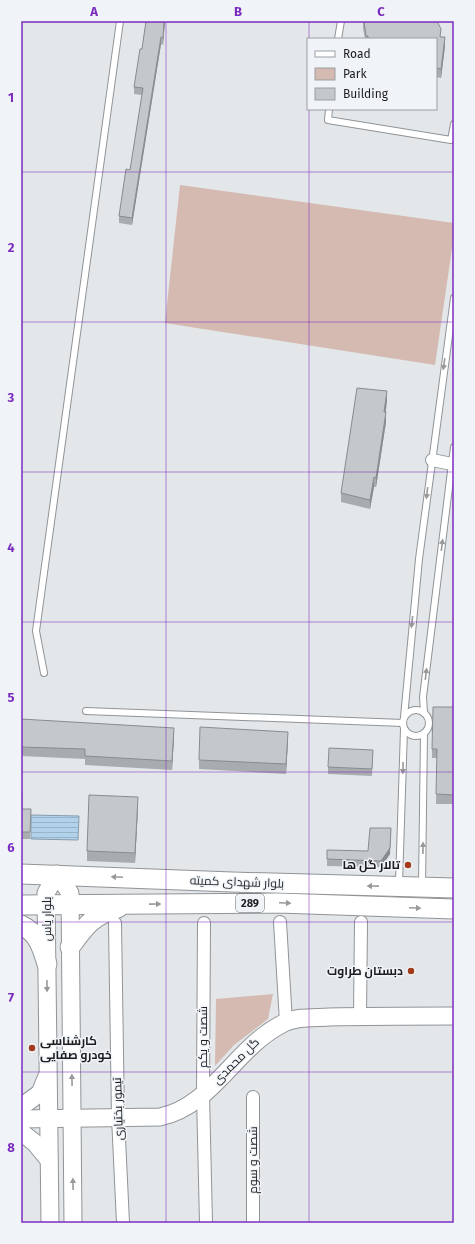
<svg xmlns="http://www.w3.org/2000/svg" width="475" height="1244" font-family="'Fira Sans',Cairo,sans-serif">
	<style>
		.park { fill: #d5bab1 }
		.water { fill: url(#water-rules); stroke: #859cae }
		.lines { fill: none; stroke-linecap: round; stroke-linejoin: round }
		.lane-casing { stroke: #919497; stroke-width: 8 }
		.street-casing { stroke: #919497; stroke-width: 14 }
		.secondary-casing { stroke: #919497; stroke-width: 19 }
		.primary-casing { stroke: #919497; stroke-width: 21 }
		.lane { stroke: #fff; stroke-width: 6 }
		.street { stroke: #fff; stroke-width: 12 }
		.secondary { stroke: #fff; stroke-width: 17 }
		.primary { stroke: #fff; stroke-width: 19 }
		.wall { fill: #a9acaf }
		.shaded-wall { fill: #898c8e }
		.building { fill: #c4c8cb; stroke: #898c8e }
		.oneway { fill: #99999a }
		.grid { fill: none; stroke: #7b2cbf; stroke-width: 1; stroke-opacity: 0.55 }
		.poi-dot { fill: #a23b19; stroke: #f0f4f8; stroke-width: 1.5 }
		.labels { text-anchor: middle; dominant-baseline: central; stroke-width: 3; stroke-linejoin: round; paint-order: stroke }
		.shield { fill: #f0f4f8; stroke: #5c5e60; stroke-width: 1 }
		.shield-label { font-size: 11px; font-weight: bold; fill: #1c1d1f }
		.poi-label { font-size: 12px; font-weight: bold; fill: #1c1d1f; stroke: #f0f4f8; text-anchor: end }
		.street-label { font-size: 12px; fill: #1c1d1f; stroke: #f0f4f8 }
		.neatline { fill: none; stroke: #7b2cbf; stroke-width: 1.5 }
		.grid-label { font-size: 13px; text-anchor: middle; font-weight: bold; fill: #7b2cbf }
	</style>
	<defs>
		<pattern id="water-rules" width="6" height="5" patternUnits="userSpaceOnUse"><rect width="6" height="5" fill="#b2d2eb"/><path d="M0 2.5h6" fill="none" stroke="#98b4c9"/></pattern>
	</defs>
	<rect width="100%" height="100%" fill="#e3e7ea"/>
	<g class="park">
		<path d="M180,185L454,223V235L435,365L165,323Z"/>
		<path d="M273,994L268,1019L234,1045L215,1066L216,999Z"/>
	</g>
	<path class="water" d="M31,815L79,816L78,840L31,839Z"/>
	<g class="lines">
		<g class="lane-casing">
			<g id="lane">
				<path d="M338,39L341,21"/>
				<path d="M329,109L328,120L451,140L454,124"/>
				<path d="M44,673L36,631L120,21"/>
				<circle cx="416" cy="723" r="13"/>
				<path d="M86,711L403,723"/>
				<path d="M424,713L423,697L454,447"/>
				<path d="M404,717L419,559L454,298"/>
				<path d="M399,883L404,729"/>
				<path d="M422,885L424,733"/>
			</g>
		</g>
		<g class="street-casing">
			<g id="street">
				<path d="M432,460L452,464"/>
				<path d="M280,922L286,1022"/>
				<path d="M115,923L118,1117L123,1223"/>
				<path d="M204,923L203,1095L206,1223"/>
				<path d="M360,1016L361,922"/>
				<path d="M253,1097V1223"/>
			</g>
		</g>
		<g class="secondary-casing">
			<g id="secondary">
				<path d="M21,1107L40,1093L47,1076"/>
				<path d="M21,1119L160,1117C213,1106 236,1046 284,1023C297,1016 315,1018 329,1017C371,1016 412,1016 454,1016"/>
				<path d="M21,1132L35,1143L49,1160"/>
				<path d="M50,1223L46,893L57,874L70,893L73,1223"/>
			</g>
		</g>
		<g class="primary-casing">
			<g id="primary">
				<path d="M21,874L232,882L454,888"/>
				<path d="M21,905L279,903L454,909"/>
				<path d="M21,925C38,933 42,947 47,964"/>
				<path d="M70,947C86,925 92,916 118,908"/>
			</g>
		</g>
		<use href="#lane" class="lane"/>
		<use href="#street" class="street"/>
		<use href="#secondary" class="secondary"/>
		<use href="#primary" class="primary"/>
	</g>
	<g class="wall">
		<path d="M146,21H165L163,45L161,44L132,225L119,223V216L130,170L142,95L134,94V87L142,49Z"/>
		<path d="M363,21L441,37L445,46L441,78L436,77V39H365L363,28Z"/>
		<path d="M387,400L386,412V422L376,487H374L370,509L341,502V493Z"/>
		<path d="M454,707V804H436L437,758H432V749Z"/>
		<path d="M21,719L174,737L172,770L85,765V759L21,756Z"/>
		<path d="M288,741L286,774L199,769V760Z"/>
		<path d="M373,750L372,776L328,774V767Z"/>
		<path d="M21,792L22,809H31L30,839H21Z"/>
		<path d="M138,807L135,863L87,861V851Z"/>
		<path d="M327,850L390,854L381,867L327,866Z"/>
	</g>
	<g class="shaded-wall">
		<path d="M164,21H165L163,45V38Z"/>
		<path d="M161,37V44L132,225V218Z"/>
		<path d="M445,37V46L441,78V69Z"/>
		<path d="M387,391V400L384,422V412Z"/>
		<path d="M386,412V422L376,487V478Z"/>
		<path d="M374,477V487L370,509V500Z"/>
		<path d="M174,728V737L172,770V761Z"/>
		<path d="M288,732V741L286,774V764Z"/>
		<path d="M138,797V807L135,863V853Z"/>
		<path d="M391,828L390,854L381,867V861Z"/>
	</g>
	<g class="building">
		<path d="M146,21H164L163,38L161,37L132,218L119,216L126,169L130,170L143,88L134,87L140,49H142Z"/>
		<path d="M364,21H436L438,23L441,29L440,37H445L441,69L436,68V39H368V36H366Z"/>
		<path d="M357,388L387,391L384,412H386L376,478L374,477L370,500L341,493Z"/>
		<path d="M433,707H454V795L436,794L437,749H432Z"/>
		<path d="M21,719L174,728L172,761L85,756V749L21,747Z"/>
		<path d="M200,727L288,732L286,764L199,760Z"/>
		<path d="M329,748L373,750L372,769L328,767Z"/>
		<path d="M21,792H22V809H31L30,832H21Z"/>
		<path d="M89,795L138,797L135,853L87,851Z"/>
		<path d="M370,828H391L390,848L381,861L327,859V850L368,851Z"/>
	</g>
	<defs><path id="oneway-solid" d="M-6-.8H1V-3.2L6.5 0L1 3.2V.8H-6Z"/></defs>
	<g class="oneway">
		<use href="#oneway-solid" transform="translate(444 364) rotate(98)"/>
		<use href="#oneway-solid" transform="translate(427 493) rotate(97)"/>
		<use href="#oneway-solid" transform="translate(442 545) rotate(-83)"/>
		<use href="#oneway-solid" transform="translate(412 622) rotate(96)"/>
		<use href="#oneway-solid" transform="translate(426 674) rotate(-83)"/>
		<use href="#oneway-solid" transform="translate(403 768) rotate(91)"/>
		<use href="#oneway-solid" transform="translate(423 848) rotate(-89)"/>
		<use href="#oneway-solid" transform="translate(117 877) rotate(-177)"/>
		<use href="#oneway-solid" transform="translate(373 886) rotate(-179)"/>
		<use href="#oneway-solid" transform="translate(285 903) rotate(2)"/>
		<use href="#oneway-solid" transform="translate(155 904) rotate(-1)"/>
		<use href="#oneway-solid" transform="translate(415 908) rotate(2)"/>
		<use href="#oneway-solid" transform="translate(47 986) rotate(89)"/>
		<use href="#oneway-solid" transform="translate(72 1080) rotate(-91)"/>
		<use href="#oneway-solid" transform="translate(73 1184) rotate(-91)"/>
	</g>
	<path class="grid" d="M166,21V1223M309,21V39M309,109V1223M21,172H454M21,322H454M21,472H454M21,622H454M21,772H454M21,922H454M21,1072H454"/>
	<g class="poi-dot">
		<circle cx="408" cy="865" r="4"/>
		<circle cx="411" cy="971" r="4"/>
		<circle cx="32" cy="1048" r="4"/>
	</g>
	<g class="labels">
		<rect class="shield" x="236" y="894" width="28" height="18" rx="3"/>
		<g class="shield-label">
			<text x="250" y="903">289</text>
		</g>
		<g class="poi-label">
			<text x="400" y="865">تالار گل ها</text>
			<text x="403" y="971">دبستان طراوت</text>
			<text x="40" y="1041" text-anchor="start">کارشناسی<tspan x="40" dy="14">خودرو صفایی</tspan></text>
		</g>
		<g class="street-label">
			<text transform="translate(237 882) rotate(2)">بلوار شهدای کمیته</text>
			<text transform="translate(47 919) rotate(-90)">بلوار یاس</text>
			<text transform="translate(203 1037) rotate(-90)">شصت و یکم</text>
			<text transform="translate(236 1061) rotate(-45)">گل محمدی</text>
			<text transform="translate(118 1109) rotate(-92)">تیمور بختیاری</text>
			<text transform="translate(253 1160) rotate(-90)">شصت و سوم</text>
		</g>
	</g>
	<rect width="475" height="1244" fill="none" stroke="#f0f4f8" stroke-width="44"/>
	<rect x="307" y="38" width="130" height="72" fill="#f0f4f8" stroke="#9b9ea1"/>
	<rect x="315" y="51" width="20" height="6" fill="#ffffff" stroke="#9b9ea1"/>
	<text x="343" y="58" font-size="12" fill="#1c1d1f">Road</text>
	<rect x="315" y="68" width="20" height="12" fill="#d5bab1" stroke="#9b9ea1"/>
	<text x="343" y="78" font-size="12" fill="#1c1d1f">Park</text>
	<rect x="315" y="88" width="20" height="12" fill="#c4c8cb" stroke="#9b9ea1"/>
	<text x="343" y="98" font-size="12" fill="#1c1d1f">Building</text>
	<rect x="22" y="22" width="431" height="1200" class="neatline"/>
	<g class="grid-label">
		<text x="94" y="16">A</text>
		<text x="238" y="16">B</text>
		<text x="381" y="16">C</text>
		<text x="11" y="102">1</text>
		<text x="11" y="252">2</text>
		<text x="11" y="402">3</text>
		<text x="11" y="552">4</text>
		<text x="11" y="702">5</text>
		<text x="11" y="852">6</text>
		<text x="11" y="1002">7</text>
		<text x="11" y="1152">8</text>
	</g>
</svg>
